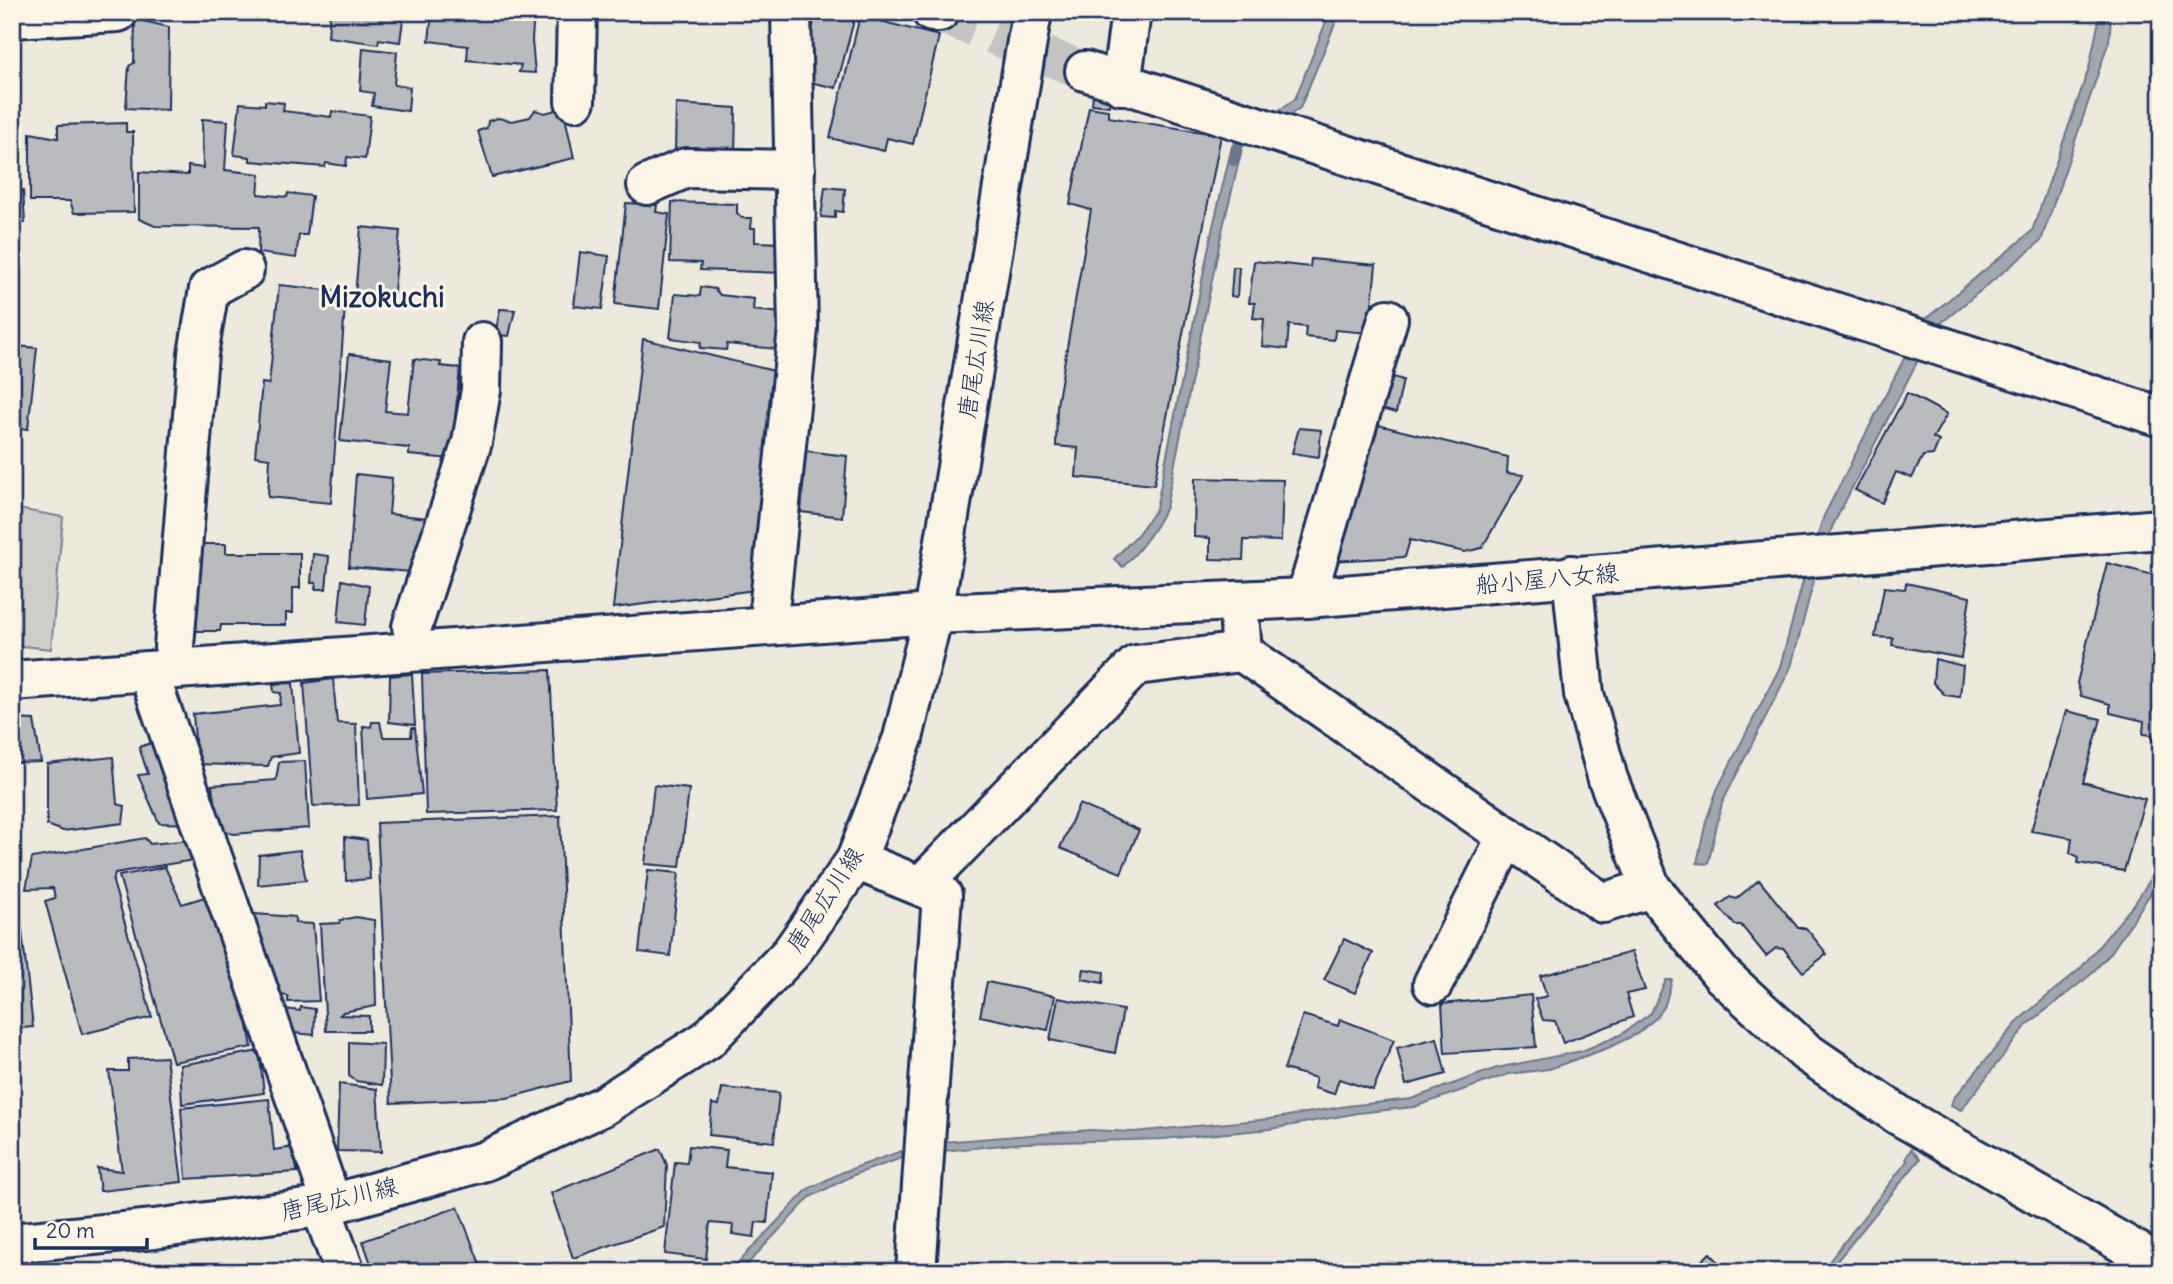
<svg xmlns="http://www.w3.org/2000/svg" width="2173" height="1284" font-family="Delius,'Klee One',sans-serif">
	<style>
		.green { fill: #cfcdca; stroke: #757e94; stroke-width: 2 }
		.water { fill: #a2a7af; stroke: #6c778f; stroke-width: 2 }
		.lines { fill: none; stroke-linecap: round; stroke-linejoin: round }
		.stream { stroke: #6c778f; stroke-width: 10 }
		.building { fill: #babbbe; stroke: #1b2f5e; stroke-width: 2 }
		.minor-tunnel { stroke: #c4c4c4; stroke-width: 38; stroke-dasharray: 38 19; stroke-linecap: butt }
		.minor-casing { stroke: #1b2f5e; stroke-width: 44 }
		.major-casing { stroke: #1b2f5e; stroke-width: 44 }
		.minor { stroke: #fcf5e5; stroke-width: 38 }
		.major { stroke: #fcf5e5; stroke-width: 38 }
		.major-bridge-casing { stroke: #1b2f5e; stroke-width: 44; stroke-linecap: butt }
		.major-bridge { stroke: #fcf5e5; stroke-width: 38 }
		.labels { text-anchor: middle; dominant-baseline: central; stroke-width: 6; stroke-linejoin: round; paint-order: stroke }
		.street-label { font-size: 24px; fill: #1b2f5e; stroke: #fcf5e5 }
		.quarter-label { font-size: 28px; font-weight: bold; fill: #1b2f5e; stroke: #fcf5e5 }
	</style>
	<rect width="100%" height="100%" fill="#eee9dd"/>
	<filter id="ink" filterUnits="userSpaceOnUse"><feTurbulence type="fractalNoise" baseFrequency=".0143" numOctaves="2"/><feDisplacementMap in="SourceGraphic" scale="14" xChannelSelector="R" yChannelSelector="G"/><feConvolveMatrix kernelMatrix="1 2 1 2 8 2 1 2 1" color-interpolation-filters="sRGB"/></filter>
	<g filter="url(#ink)">
		<path class="green" d="M12,508L63,517L51,649L12,645Z"/>
		<g class="water">
			<path d="M1330,12H1340L1300,108L1273,126L1268,118L1295,99Z"/>
			<path d="M2099,20H2111L2109,41L2041,241L1934,329L1833,525L1817,569L1791,667L1722,803L1708,864L1697,863L1706,821L1717,790L1780,667L1805,574L1824,516L1911,345L1927,318L2032,231L2089,68Z"/>
			<path d="M1232,146L1242,149L1222,231L1166,507C1155,531 1141,548 1123,567L1114,559L1137,535L1156,509L1212,231Z"/>
			<path d="M2161,863V878L2110,954L2089,976L2027,1025L1961,1110L1951,1105L1953,1099L2020,1019L2080,969L2135,903Z"/>
			<path d="M1666,980H1672L1665,1005L1657,1017L1637,1034L1608,1048L1549,1069L1509,1074L1414,1107L1358,1113L1271,1129L1163,1139L1024,1143L943,1151V1142L1090,1130L1133,1132L1270,1119L1347,1106L1411,1099L1497,1068L1582,1051L1620,1035L1651,1013Z"/>
			<path d="M1911,1149L1920,1159L1828,1272H1821L1907,1161L1906,1158Z"/>
			<path d="M901,1151L902,1158L856,1174L810,1197L740,1272H729L808,1189L843,1172Z"/>
		</g>
		<g class="lines">
			<path class="stream" d="M1234,161L1237,146L1254,134"/>
		</g>
		<g class="building">
			<path d="M330,12H404L400,42L379,39L378,44L328,37Z"/>
			<path d="M432,12H534L532,40L535,73L519,72L521,65L467,60L468,46L429,41Z"/>
			<path d="M815,12L856,13L836,88L805,81Z"/>
			<path d="M860,16L939,36L913,144L887,138L884,151L830,138Z"/>
			<path d="M135,19L169,27L168,110L126,108L129,66L134,63Z"/>
			<path d="M363,48L397,52L394,85L410,87L408,111L372,106L374,93L360,91Z"/>
			<path d="M1093,95L1110,96L1109,106L1092,104Z"/>
			<path d="M265,101L284,103L283,111L331,117L332,111L370,116L365,159L347,157L346,166L326,163L325,167L250,161V157L234,155L240,103L265,105Z"/>
			<path d="M676,104L736,108L735,154L675,151Z"/>
			<path d="M1089,107L1108,110V117L1221,135L1154,485L1076,477L1078,448L1056,446L1057,405L1091,210L1070,204Z"/>
			<path d="M563,108L574,158L492,177L478,131L487,128L488,121L498,118L512,121L530,117L535,110L545,113Z"/>
			<path d="M202,119L228,121L225,170L260,174L258,194L287,197L288,193L312,196L307,235H299L296,258L258,253L259,227L155,226L139,219V172L188,175V166L203,168Z"/>
			<path d="M126,123V132H133L134,212L74,213L70,201H30V133L58,138V125Z"/>
			<path d="M825,187L845,189L843,212L835,211V218L821,217Z"/>
			<path d="M23,190L25,223H12V191Z"/>
			<path d="M672,202L737,204V213L742,218H752L751,228H755V242L784,243L783,273L700,270L701,263L670,262Z"/>
			<path d="M626,203L657,205L656,212L669,214L659,309L615,304Z"/>
			<path d="M361,227L400,231L393,301L355,296Z"/>
			<path d="M580,252L609,256L602,309L574,306Z"/>
			<path d="M1311,259L1376,265L1369,333L1335,330L1334,340L1305,337L1306,327L1289,325L1287,349L1262,346L1264,319L1253,318L1255,303H1249L1254,261L1310,267Z"/>
			<path d="M1233,267H1239L1237,297L1231,296Z"/>
			<path d="M279,285L346,292L331,503L268,497L270,458L255,456L262,383L269,384Z"/>
			<path d="M701,287L715,289L720,295L754,299L753,310L781,313L777,349L727,344L726,350L700,348L701,342L670,338L675,294L700,296Z"/>
			<path d="M500,309L515,310L509,336L495,335Z"/>
			<path d="M643,339L778,372L755,590L613,608Z"/>
			<path d="M12,340H19L18,346L37,348L28,429L12,428Z"/>
			<path d="M349,354L391,359L385,411L408,413L414,359L441,362L440,366L460,368L451,459L409,455V448L340,441Z"/>
			<path d="M1377,372L1403,380L1396,413L1366,405Z"/>
			<path d="M1907,393L1947,414L1933,438L1939,441L1933,455L1923,456L1912,478L1896,472L1882,503L1855,490Z"/>
			<path d="M1366,422L1508,457L1507,473L1524,475L1482,548L1465,552L1410,540L1405,557L1330,561Z"/>
			<path d="M1299,428L1321,430L1319,457L1292,453Z"/>
			<path d="M806,451L847,456L842,517L801,512Z"/>
			<path d="M356,474L392,478L389,514L428,518L424,573L349,567Z"/>
			<path d="M1195,478L1283,480L1281,541L1244,540L1243,560L1210,559V538L1194,537Z"/>
			<path d="M201,544H226V553H300V588H293V613H286V625H221L220,631H196V569L201,567Z"/>
			<path d="M313,554L329,556L326,589H315L316,583H311Z"/>
			<path d="M2107,563L2161,577V742L2152,740V735L2143,734L2144,721L2110,713V704L2081,696L2077,683Z"/>
			<path d="M342,580L369,586L365,625L338,622Z"/>
			<path d="M1906,583L1970,597L1961,658L1892,645L1893,638L1875,637L1884,587L1905,589Z"/>
			<path d="M1935,659L1963,666L1960,697L1945,695L1933,683Z"/>
			<path d="M550,670L557,810L426,814L422,674Z"/>
			<path d="M412,674L415,725L389,722L390,676Z"/>
			<path d="M333,679L337,723L356,724L359,805L313,806L304,683Z"/>
			<path d="M293,683L299,753L271,757L268,766L197,764L193,714L280,705L281,693L274,692L273,684Z"/>
			<path d="M2066,711L2101,719L2083,782L2145,799L2124,871L2078,863L2079,857L2070,853L2072,838L2031,831Z"/>
			<path d="M12,719L34,720L41,762L12,763Z"/>
			<path d="M372,722H380L383,737H411L412,728H415L422,794L367,799L363,726L371,727Z"/>
			<path d="M157,741L191,824L159,823L138,775L148,774L139,747Z"/>
			<path d="M113,757L117,804L125,806L123,823L63,831L47,825V764Z"/>
			<path d="M305,761L309,828L234,834L217,830L212,785L276,780L279,762Z"/>
			<path d="M654,785L689,789L680,867L645,864Z"/>
			<path d="M1079,804L1139,830L1121,873L1060,848Z"/>
			<path d="M560,816L571,1081L507,1098L391,1103L377,823Z"/>
			<path d="M345,837L367,840L370,879L346,881Z"/>
			<path d="M145,838L150,844L191,840L194,860L115,873L113,882L152,1017L82,1034L45,901L55,898L53,888L26,889L32,858Z"/>
			<path d="M300,850L306,880L258,885L259,855Z"/>
			<path d="M165,867L182,904L211,895L238,973L252,1047L173,1062L119,876Z"/>
			<path d="M648,870L679,873L670,956L639,952Z"/>
			<path d="M1759,880L1798,928H1806L1827,954L1803,972L1784,949L1776,948L1766,956L1741,925H1735L1718,906L1730,897L1736,899Z"/>
			<path d="M255,914L295,917V923L313,924L319,1001L288,1002V996L275,994L265,981V949H254Z"/>
			<path d="M356,917L374,920L376,1006L343,1012L340,1015L369,1016V1031H326L320,924L339,923L340,920Z"/>
			<path d="M21,923L33,1027L12,1029V924Z"/>
			<path d="M1344,939L1373,953L1355,993L1324,980Z"/>
			<path d="M1632,952L1645,990L1626,994L1633,1017L1563,1043L1555,1021L1543,1020L1535,999L1547,996L1540,976Z"/>
			<path d="M1084,969L1104,972L1103,983L1082,979Z"/>
			<path d="M987,982L1055,996L1048,1030L980,1016Z"/>
			<path d="M1531,995L1536,1047L1445,1053L1442,1004Z"/>
			<path d="M1058,998L1123,1010L1115,1053L1050,1040Z"/>
			<path d="M301,1007L315,1009L314,1035L285,1032L284,1009L300,1011Z"/>
			<path d="M1303,1015L1338,1026L1340,1019L1394,1040L1373,1090L1339,1079L1334,1094L1314,1088L1316,1078L1284,1069Z"/>
			<path d="M1437,1038L1446,1074L1406,1085L1397,1048Z"/>
			<path d="M349,1042L383,1044L382,1085L356,1081L349,1076Z"/>
			<path d="M259,1051L264,1093L182,1104L180,1065Z"/>
			<path d="M166,1057L182,1182L100,1191L97,1168L122,1171L109,1071H128V1059Z"/>
			<path d="M339,1084L377,1089L381,1152L337,1151Z"/>
			<path d="M722,1088L779,1093L774,1142L709,1135L712,1104L719,1105Z"/>
			<path d="M269,1099L274,1150L295,1147L297,1172L186,1179L181,1108Z"/>
			<path d="M689,1146L727,1150L725,1167L772,1172L767,1223L756,1222L754,1237L732,1234L733,1225L710,1223L706,1259L665,1254L675,1162L687,1163Z"/>
			<path d="M660,1149L667,1165L664,1227L573,1258L551,1193Z"/>
			<path d="M458,1207L483,1272H374L363,1241Z"/>
			<path d="M1710,1253L1728,1272H1690Z"/>
		</g>
		<g class="lines">
			<path class="minor-tunnel" d="M939,14L1085,71"/>
			<g class="minor-casing">
				<g id="minor">
					<path d="M932,12H939"/>
					<path d="M12,18L118,12"/>
					<path d="M1085,71L2161,417"/>
					<path d="M1121,85L1131,12"/>
					<path d="M575,101L577,12"/>
					<path d="M647,185L686,168L795,170"/>
					<path d="M1572,575L1584,694L1608,779L1651,888L1722,975L1806,1052L1900,1116L2161,1265"/>
					<path d="M1306,598L1388,319"/>
					<path d="M770,601L798,328L791,12"/>
					<path d="M1238,601L1242,652L1603,903L1651,888"/>
					<path d="M412,627L472,442L481,390L482,342"/>
					<path d="M174,646L198,354L209,289L244,270"/>
					<path d="M148,671L332,1204"/>
					<path d="M12,681L933,614"/>
					<path d="M856,860L942,895L916,1272"/>
					<path d="M921,886L1136,665L1242,652"/>
					<path d="M1433,984L1507,836"/>
					<path d="M321,1207L345,1272"/>
				</g>
			</g>
			<g class="major-casing">
				<g id="major">
					<path d="M933,614L1306,598L2161,529"/>
					<path d="M12,1243L154,1229L321,1207L485,1161L603,1106L707,1040L791,953L856,860L903,738L933,614L1019,89"/>
				</g>
			</g>
			<use href="#minor" class="minor"/>
			<use href="#major" class="major"/>
			<g class="major-bridge-casing">
				<path id="major-bridge" d="M1019,89L1032,12"/>
			</g>
			<use href="#major-bridge" class="major-bridge"/>
		</g>
	</g>
	<g class="labels">
		<g class="street-label">
			<text transform="translate(975 359) rotate(-81)">唐尾広川線</text>
			<text transform="translate(1547 578) rotate(-5)">船小屋八女線</text>
			<text transform="translate(824 899) rotate(-57)">唐尾広川線</text>
			<text transform="translate(339 1198) rotate(-13)">唐尾広川線</text>
		</g>
		<g class="quarter-label">
			<text x="382" y="297">Mizokuchi</text>
		</g>
	</g>
	<rect width="2173" height="1284" fill="none" stroke="#fcf5e5" stroke-width="42"/>
	<rect x="21" y="21" width="2131" height="1242" fill="none" stroke="#1b2f5e" stroke-width="2.5" filter="url(#ink)"/>
	<path d="M35 1238v10h112v-10" fill="none" stroke="#1b2f5e" stroke-width="3.5"/>
	<text x="46" y="1238" font-size="21" fill="#1b2f5e" stroke="#fcf5e5" stroke-width="5" paint-order="stroke">20 m</text>
</svg>
